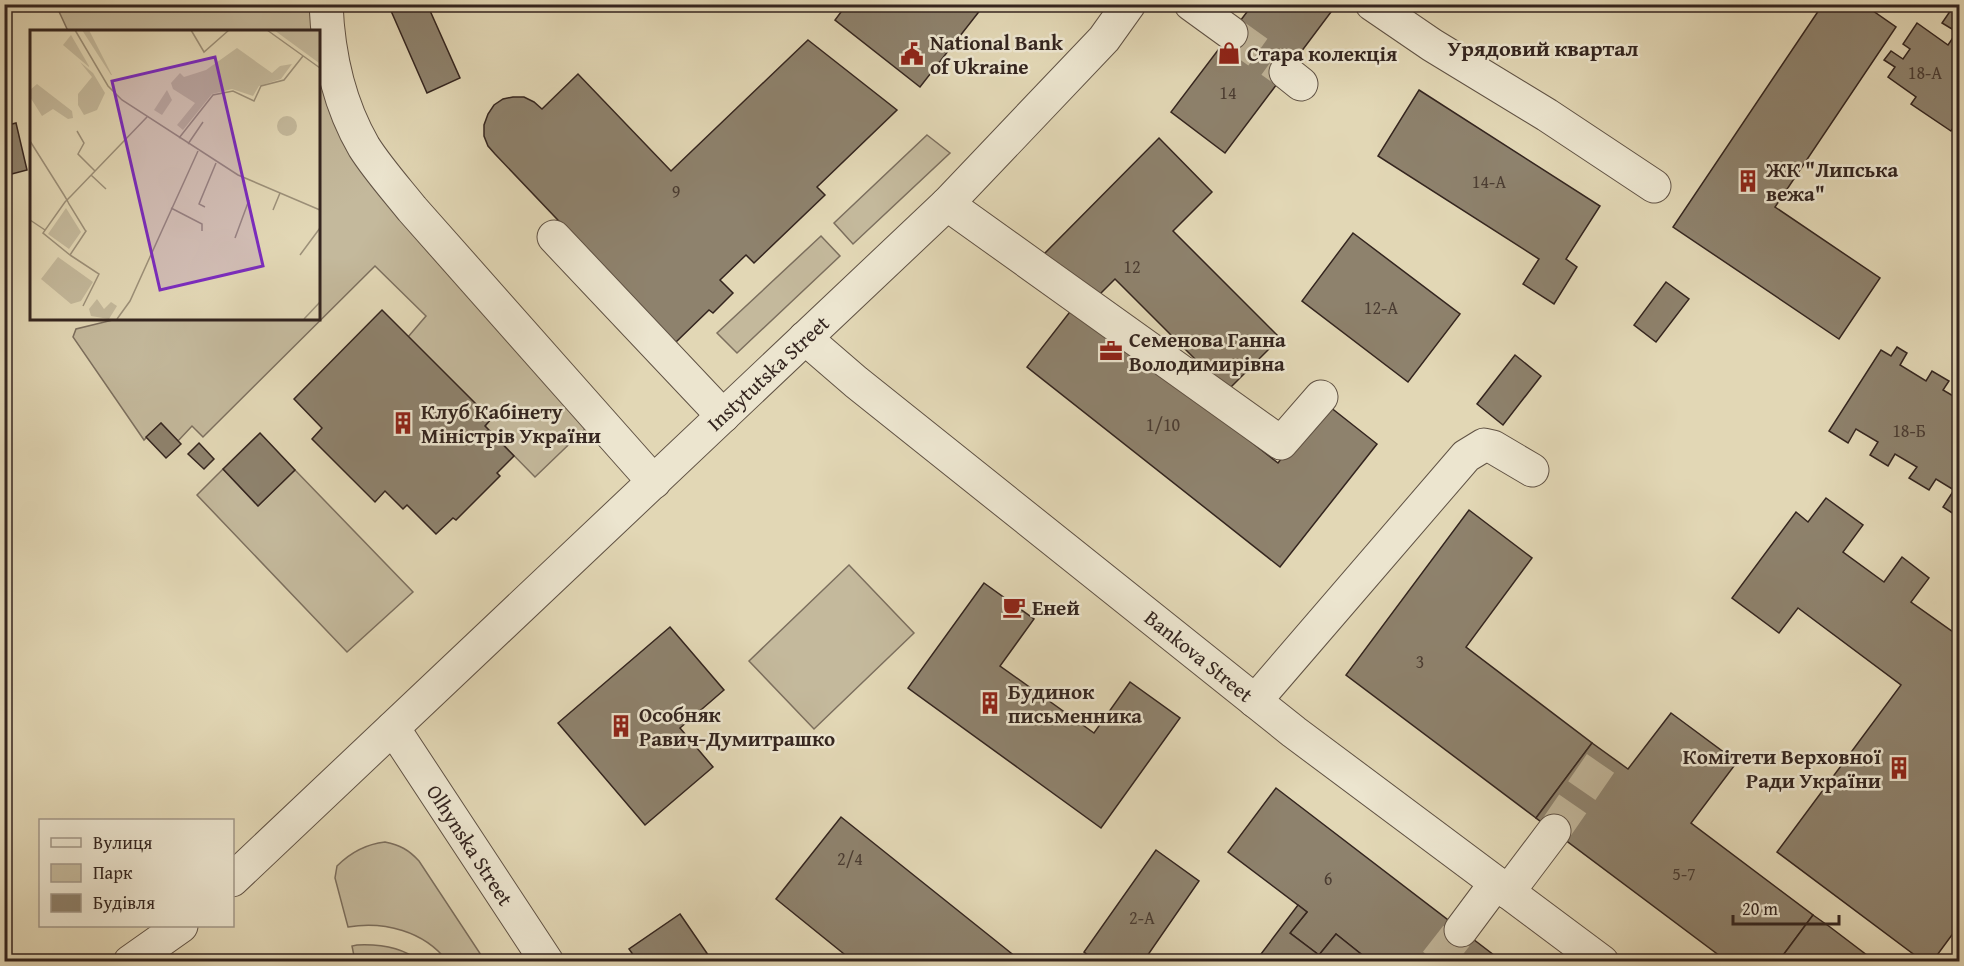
<svg xmlns="http://www.w3.org/2000/svg" width="1964" height="966" font-family="'Gentium Book Plus',serif">
	<style>
		.green { fill: #c4b99c; stroke: #7c6f5e; stroke-width: 1.5 }
		.building { fill: #8e826d; stroke: #34251f; stroke-width: 1.5 }
		.lines { fill: none; stroke-linecap: round; stroke-linejoin: round }
		.minor-tunnel { stroke: #bfb397; stroke-width: 33; stroke-dasharray: 33 16; stroke-linecap: butt }
		.minor-casing { stroke: #605244; stroke-width: 35 }
		.minor { stroke: #ece5cf; stroke-width: 33 }
		.labels { text-anchor: middle; dominant-baseline: central; stroke-width: 5; stroke-linejoin: round; paint-order: stroke }
		.number-label { font-size: 18px; fill: #4a3c32 }
		.poi-label { font-size: 21px; font-weight: bold; fill: #34251f; stroke: #ece5cf; text-anchor: start }
		.street-label { font-size: 21px; fill: #34251f; stroke: #ece5cf }
		.neighbourhood-label { font-size: 22px; font-weight: bold; fill: #34251f; stroke: #ece5cf }
		.inset-road { fill: none; stroke: #9c9079; stroke-width: 1.5 }
		.view { fill: #7b2cbf; fill-opacity: 0.15; stroke: #7b2cbf; stroke-width: 3 }
		.inset-edge { fill: none; stroke: #34251f; stroke-width: 3 }
	</style>
	<rect width="100%" height="100%" fill="#e2d7b5"/>
	<filter id="stains"><feTurbulence type="fractalNoise" baseFrequency=".00333" numOctaves="4"/><feColorMatrix values="0 0 0 0 .2 0 0 0 0 .09 0 0 0 0 .02 0 0 0 .5 -.17"/></filter>
	<radialGradient id="worn" r=".72"><stop offset=".6" stop-color="#630" stop-opacity="0"/><stop offset="1" stop-color="#630" stop-opacity=".3"/></radialGradient>
	<g class="green">
		<path d="M56,5H310L312,31H68Z"/>
		<path d="M318,66L585,429L535,477L485,426L491,419L408,337L426,316L375,266L203,437L192,426L178,441L161,423L144,440L73,337L76,329L113,320V318H318Z"/>
		<path d="M927,135L950,153L853,244L834,223Z"/>
		<path d="M821,236L840,256L737,353L717,333Z"/>
		<path d="M223,469L258,506L295,470L413,592L347,652L197,495Z"/>
		<path d="M849,565L914,633L814,729L749,661Z"/>
		<path d="M385,842C400,845 409,850 419,861L485,961H447C424,931 384,921 348,927L335,878L337,866C350,853 367,844 385,842Z"/>
		<path d="M357,945C379,944 402,947 419,961H355L352,946Z"/>
	</g>
	<g class="building">
		<path d="M388,4H427L460,78L427,93Z"/>
		<path d="M847,4H985L920,87L835,20Z"/>
		<path d="M1253,4H1337L1225,153L1171,112Z"/>
		<path d="M1823,4H1863L1896,27L1775,207L1880,278L1839,339L1673,227Z"/>
		<path d="M1955,4H1960V124L1957,122L1951,131L1911,104L1916,97L1888,77L1895,67L1884,60L1891,51L1903,59L1910,49L1903,44L1917,23L1948,45L1957,32L1942,23Z"/>
		<path d="M808,40L897,110L817,187L825,195L754,263L746,255L720,280L733,293L713,313L709,310L675,343L495,154L488,146L484,136V125L488,114L494,105L503,99L513,97H524L534,102L542,109L578,74L671,171Z"/>
		<path d="M1419,90L1600,206L1566,259L1577,267L1554,304L1523,284L1539,259L1378,156Z"/>
		<path d="M16,123L27,170L4,176V126Z"/>
		<path d="M1159,138L1212,192L1173,231L1280,338L1227,391L1115,279L1092,302L1044,254Z"/>
		<path d="M1353,233L1460,314L1408,382L1302,301Z"/>
		<path d="M1666,282L1689,299L1656,342L1634,325Z"/>
		<path d="M1076,304L1278,463L1325,403L1377,444L1280,567L1027,367Z"/>
		<path d="M382,310L491,419L485,426L514,456L497,473L500,476L456,520L453,518L436,534L407,505L403,509L385,491L375,502L312,439L322,428L294,399Z"/>
		<path d="M1897,347L1907,353L1900,365L1926,381L1932,371L1949,381L1943,390L1960,400V513L1957,516L1943,507L1954,490L1936,479L1929,490L1909,478L1917,467L1895,454L1888,466L1870,455L1878,442L1856,429L1848,443L1829,431L1881,350L1891,356Z"/>
		<path d="M1515,355L1541,376L1503,425L1477,404Z"/>
		<path d="M161,423L181,444L166,458L146,437Z"/>
		<path d="M260,433L295,470L258,506L223,469Z"/>
		<path d="M199,443L214,459L204,469L188,454Z"/>
		<path d="M1826,498L1863,525L1843,552L1884,582L1902,557L1929,578L1911,602L1960,637V924L1932,962H1924L1777,852L1901,685L1798,608L1779,633L1732,598L1796,512L1808,522Z"/>
		<path d="M1469,510L1532,558L1466,647L1592,743L1536,818L1346,675Z"/>
		<path d="M984,583L1034,619L1000,666L1094,733L1130,682L1180,718L1101,828L908,688Z"/>
		<path d="M670,627L724,690L680,728L713,767L645,825L558,723Z"/>
		<path d="M1671,713L1737,762L1691,823L1813,915L1778,962H1728L1536,818L1592,743L1628,769Z"/>
		<path d="M1276,788L1452,923L1422,962H1371L1336,934L1319,955L1290,933L1307,912L1228,852Z"/>
		<path d="M841,817L1006,949L1022,962H854L776,899Z"/>
		<path d="M1156,850L1199,881L1143,962H1097L1084,952Z"/>
		<path d="M1298,905L1307,912L1290,933L1319,955L1336,934L1371,962H1255Z"/>
		<path d="M680,914L713,962H638L629,949Z"/>
		<path d="M1813,915L1830,927L1876,962H1778Z"/>
		<path d="M1452,923L1503,962H1422Z"/>
	</g>
	<g class="lines">
		<g class="minor-tunnel">
			<path d="M1231,33L1286,72"/>
			<path d="M1554,831L1607,754"/>
			<path d="M1436,962L1461,930"/>
		</g>
		<g class="minor-casing">
			<g id="minor">
				<path d="M326,4C328,53 339,104 364,147C378,169 396,189 412,209L654,482"/>
				<path d="M1191,4L1231,33"/>
				<path d="M1372,4L1432,45L1547,115L1654,186"/>
				<path d="M1286,72L1301,84"/>
				<path d="M947,204L1281,443L1321,397"/>
				<path d="M554,237L723,416"/>
				<path d="M805,338L856,382L1294,732L1602,962"/>
				<path d="M1255,701L1466,456L1484,445L1493,447L1532,470"/>
				<path d="M393,728L547,962"/>
				<path d="M232,880L947,204L1104,39L1129,4"/>
				<path d="M1508,892L1554,831"/>
				<path d="M1461,930L1496,883"/>
				<path d="M130,962L181,926"/>
			</g>
		</g>
		<use href="#minor" class="minor"/>
	</g>
	<defs>
		<g id="shop-bare" transform="scale(1.8)"><path d="M-5-2.5h2.3a2.7 3.5 0 0 1 5.4 0H5L5.5 6h-11ZM-1.5-2.5h3a1.5 2.3 0 0 0-3 0Z" fill="#8f2418" stroke="#ece5cf" stroke-width="2.5" paint-order="stroke"/></g>
		<g id="civic-bare" transform="scale(1.8)"><path d="M-.6-6.5H3V-4.5H.6V-3L4-1V1h2V6H-6V1h2V-1L-.6-3ZM-1.2 2.5V6h2.4V2.5Z" fill="#8f2418" stroke="#ece5cf" stroke-width="2.5" paint-order="stroke"/></g>
		<g id="building-bare" transform="scale(1.8)"><path d="M-4-6H4V6H1V3H-1V6H-4ZM-2.5-4.3h1.7v1.8h-1.7ZM.8-4.3h1.7v1.8H.8ZM-2.5-1h1.7V.8h-1.7ZM.8-1h1.7V.8H.8Z" fill="#8f2418" stroke="#ece5cf" stroke-width="2.5" paint-order="stroke"/></g>
		<g id="office-bare" transform="scale(1.8)"><path d="M-6-3h4V-5.5h4V-3h4V5H-6ZM-1-4.5V-3h2v-1.5ZM-6 0V1H6V0Z" fill="#8f2418" stroke="#ece5cf" stroke-width="2.5" paint-order="stroke"/></g>
		<g id="cafe-bare" transform="scale(1.8)"><path d="M-5.5-4.5H6V0H3Q3 3.5 0 3.5H-2.5Q-5.5 3.5-5.5 0ZM3-3.2v2h1.7v-2ZM-6 4.5H4V6H-6Z" fill="#8f2418" stroke="#ece5cf" stroke-width="2.5" paint-order="stroke"/></g>
	</defs>
	<g fill-rule="evenodd">
		<use href="#shop-bare" x="1229" y="53"/>
		<use href="#civic-bare" x="912" y="54"/>
		<use href="#building-bare" x="1748" y="181"/>
		<use href="#office-bare" x="1111" y="351"/>
		<use href="#building-bare" x="403" y="423"/>
		<use href="#cafe-bare" x="1014" y="607"/>
		<use href="#building-bare" x="990" y="703"/>
		<use href="#building-bare" x="621" y="726"/>
		<use href="#building-bare" x="1899" y="768"/>
	</g>
	<g class="labels">
		<g class="number-label">
			<text x="1925" y="72">18-А</text>
			<text x="1228" y="92">14</text>
			<text x="1489" y="181">14-А</text>
			<text x="676" y="191">9</text>
			<text x="1132" y="266">12</text>
			<text x="1381" y="307">12-А</text>
			<text x="1163" y="424">1/10</text>
			<text x="1909" y="430">18-Б</text>
			<text x="1420" y="661">3</text>
			<text x="850" y="858">2/4</text>
			<text x="1684" y="873">5-7</text>
			<text x="1328" y="878">6</text>
			<text x="1142" y="917">2-А</text>
		</g>
		<g class="poi-label">
			<text x="930" y="42">National Bank<tspan x="930" dy="24">of Ukraine</tspan></text>
			<text x="1247" y="53">Стара колекція</text>
			<text x="1766" y="169">ЖК "Липська<tspan x="1766" dy="24">вежа"</tspan></text>
			<text x="1129" y="339">Семенова Ганна<tspan x="1129" dy="24">Володимирівна</tspan></text>
			<text x="421" y="411">Клуб Кабінету<tspan x="421" dy="24">Міністрів України</tspan></text>
			<text x="1032" y="607">Еней</text>
			<text x="1008" y="691">Будинок<tspan x="1008" dy="24">письменника</tspan></text>
			<text x="639" y="714">Особняк<tspan x="639" dy="24">Равич-Думитрашко</tspan></text>
			<text x="1881" y="756" text-anchor="end">Комітети Верховної<tspan x="1881" dy="24">Ради України</tspan></text>
		</g>
		<g class="street-label">
			<text transform="translate(768 373) rotate(-43)">Instytutska Street</text>
			<text transform="translate(1199 656) rotate(39)">Bankova Street</text>
			<text transform="translate(470 845) rotate(57)">Olhynska Street</text>
		</g>
		<g class="neighbourhood-label">
			<text x="1543" y="48">Урядовий квартал</text>
		</g>
	</g>
	<g transform="translate(30 30)">
		<rect width="290" height="290" fill="#e2d7b5"/>
		<path d="M52,0H59L82,45H81ZM244,0H289V33ZM41,5L59,36V37L33,15ZM207,18L242,43L250,36L262,34L251,49L229,56L223,66L202,59L182,64L153,100L147,95L165,73L143,59L141,53L150,43L154,47L176,40ZM50,32L63,43L75,63L67,80L54,85L48,75V64L62,47ZM7,54L42,81L43,88L38,89L23,79L12,86L0,67V60ZM137,60L142,70L132,85L124,80ZM247 96a10 10 0 1 1 20 0a10 10 0 1 1-20 0ZM36,178L51,202L39,219L18,204ZM28,227L63,252L51,271L41,274L11,249ZM67,269L74,279L81,272L87,276L79,289L61,286L59,279Z" fill="#c4b99c"/>
		<path class="inset-road" d="M45,0L78,56L92,70L208,145L290,180M161,0L174,22L199,0M237,0L290,38M47,101L54,113L48,124L65,141M149,108L183,65L203,61L224,71L231,56L254,50L273,26M0,111L34,165L37,170L39,174L55,200L56,201L40,225L13,203L35,172L41,166L117,87M158,114L173,92M61,145L76,159M175,177L169,174L186,133M141,178L172,194V201M243,180L250,163M0,190L15,200M205,208L219,170M40,225L69,244L53,276M270,225L290,198M87,289L100,271L168,121M274,289L290,272"/>
		<path class="view" d="M185,27L233,236L130,260L82,51Z"/>
		<rect width="290" height="290" class="inset-edge"/>
	</g>
	<rect width="1964" height="966" fill="none" stroke="#e2d7b5" stroke-width="24"/>
	<rect x="6" y="6" width="1952" height="954" fill="none" stroke="#34251f" stroke-width="3"/>
	<rect x="12" y="12" width="1940" height="942" fill="none" stroke="#34251f" stroke-width="1.5"/>
	<rect x="39" y="819" width="195" height="108" fill="#ece5cf" stroke="#a29889" stroke-width="1.5"/>
	<rect x="51" y="838" width="30" height="9" fill="#ece5cf" stroke="#a29889" stroke-width="1.5"/>
	<text x="93" y="849" font-size="18" fill="#34251f">Вулиця</text>
	<rect x="51" y="864" width="30" height="18" fill="#c4b99c" stroke="#a29889" stroke-width="1.5"/>
	<text x="93" y="879" font-size="18" fill="#34251f">Парк</text>
	<rect x="51" y="894" width="30" height="18" fill="#8e826d" stroke="#a29889" stroke-width="1.5"/>
	<text x="93" y="909" font-size="18" fill="#34251f">Будівля</text>
	<path d="M1733 915v9h106v-9" fill="none" stroke="#34251f" stroke-width="3"/>
	<text x="1742" y="915" font-size="18" fill="#34251f" stroke="#ece5cf" stroke-width="4.5" paint-order="stroke">20 m</text>
	<rect width="100%" height="100%" filter="url(#stains)"/>
	<rect width="100%" height="100%" fill="url(#worn)"/>
</svg>
